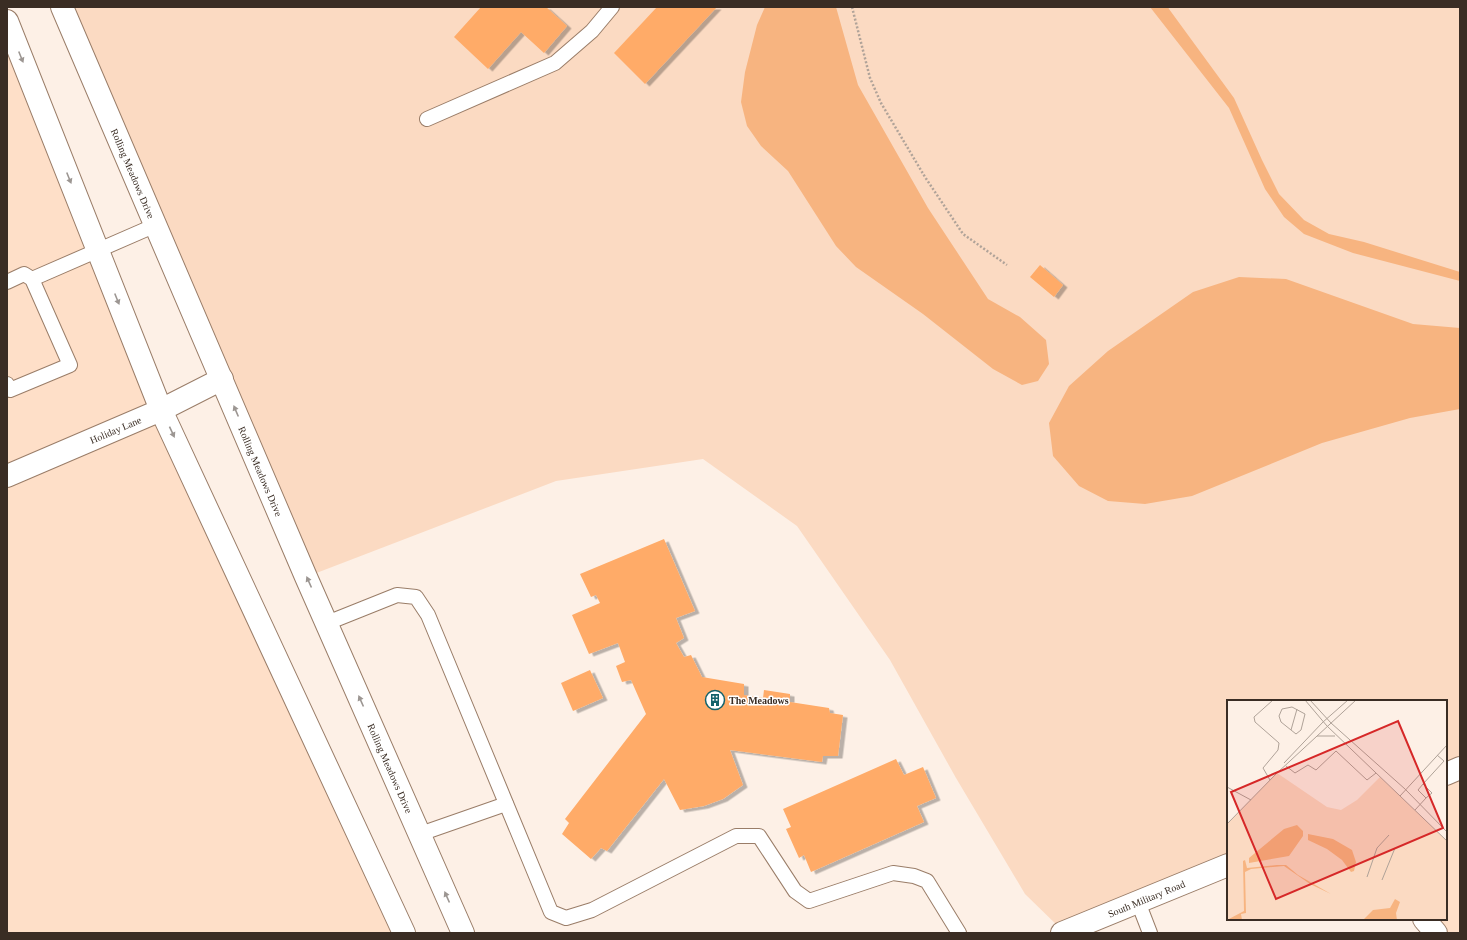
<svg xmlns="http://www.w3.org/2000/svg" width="1467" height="940" font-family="Georgia,serif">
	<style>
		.built { fill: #fedfc8 }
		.green { fill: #fbdac2 }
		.water { fill: #f7b480 }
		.building { fill: #ffab68; filter: url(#shadow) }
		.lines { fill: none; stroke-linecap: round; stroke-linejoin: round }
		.service-casing { stroke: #9a7d68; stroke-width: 16 }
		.minor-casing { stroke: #9a7d68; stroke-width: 24 }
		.secondary-casing { stroke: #9a7d68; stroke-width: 24 }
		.path { stroke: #b0a399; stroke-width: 2.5; stroke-dasharray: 2 2; stroke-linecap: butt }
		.service { stroke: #fff; stroke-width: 14 }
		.minor { stroke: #fff; stroke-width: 22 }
		.secondary { stroke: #fff; stroke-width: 22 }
		.oneway { fill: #9c9692 }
		.labels { text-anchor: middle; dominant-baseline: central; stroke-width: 3; stroke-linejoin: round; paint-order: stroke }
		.street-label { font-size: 10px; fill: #3a2d24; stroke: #fff }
		.poi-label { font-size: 10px; font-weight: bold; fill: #3a2d24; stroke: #fff; text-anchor: start }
		.inset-road { fill: none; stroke: #afa298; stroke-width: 1 }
		.view { fill: #d62828; fill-opacity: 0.15; stroke: #d62828; stroke-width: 2 }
		.inset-edge { fill: none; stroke: #3a2d24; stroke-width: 2 }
	</style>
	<defs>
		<filter id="shadow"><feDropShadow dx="4.5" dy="2.5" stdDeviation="0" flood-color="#0004"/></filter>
	</defs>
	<rect width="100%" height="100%" fill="#fdf0e6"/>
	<g class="built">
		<path d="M7,21L161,410L404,933H7Z"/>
		<path d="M1460,768V933H1436L1424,919H1446V774Z"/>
	</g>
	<path class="green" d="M62,7H1460V768L1446,774V701H1228V865L1064,932L1025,894L956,778L890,660L797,526L703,459L556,481L306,577Z"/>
	<g class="water">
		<path d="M765,7H836L858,85L928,208L988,299L1020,317L1046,340L1049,364L1038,381L1022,385L993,369L923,314L856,267L836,246L788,171L761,146L747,126L741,102L745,72L757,25Z"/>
		<path d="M1150,7H1168L1169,9L1234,98L1262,160L1279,194L1304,220L1329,234L1364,242L1460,272V281L1353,253L1304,234L1284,217L1265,189L1229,108Z"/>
		<path d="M1239,277L1286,279L1413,324L1460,328V409L1410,418L1322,443L1192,496L1145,504L1108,501L1079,486L1053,456L1049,423L1069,386L1108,351L1193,292Z"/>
	</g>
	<g class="building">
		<path d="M481,7H546L567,26L544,53L521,32L488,69L454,37Z"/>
		<path d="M657,7H717L645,84L614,53Z"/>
		<path d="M1040,265L1063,285L1054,297L1030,277Z"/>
		<path d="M664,539L695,611L676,618L684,638L676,643L684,657L691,655L702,677L744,684V695L763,698L764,690L790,694V702L829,708L830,713L843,715L838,756H823L822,762L730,750L743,785L723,799L704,806L680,810L664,779L607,851L601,848L591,859L562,834L569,823L565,819L646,714L631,680L622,682L616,666L625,662L618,643L589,654L572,615L600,603L596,595L591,597L580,574Z"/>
		<path d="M590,670L603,698L573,711L561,683Z"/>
		<path d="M896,759L904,775L923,767L936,798L917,806L924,822L811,872L804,855L799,858L786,829L791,827L783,809Z"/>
	</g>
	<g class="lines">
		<g class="service-casing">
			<g id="service">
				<path d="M427,119L555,63L592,31L612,7"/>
				<path d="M32,279L156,225"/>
				<path d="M7,282L24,274L32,279L70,365L10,390L7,384"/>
				<path d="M327,623L397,595L416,597L428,615L551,912L566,918L592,910L736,836H759L795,891L809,901L893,873L914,876L927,881L959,933"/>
				<path d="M420,834L506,804"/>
				<path d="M1138,902L1150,933"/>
			</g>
		</g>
		<g class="minor-casing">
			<g id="minor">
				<path id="s1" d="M7,476L161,410L222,379"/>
				<path d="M1424,919L1436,933"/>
			</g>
		</g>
		<g class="secondary-casing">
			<g id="secondary">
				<path id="s2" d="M62,7L306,577L463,933"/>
				<path d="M7,21L161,410L404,933"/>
				<path d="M1446,774L1460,768"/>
				<path id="s3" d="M1062,933L1228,865"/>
			</g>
		</g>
		<path class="path" d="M852,7L870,78L881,103L925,177L963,234L1007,265"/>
		<use href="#service" class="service"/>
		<use href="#minor" class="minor"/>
		<use href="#secondary" class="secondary"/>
	</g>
	<defs><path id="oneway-solid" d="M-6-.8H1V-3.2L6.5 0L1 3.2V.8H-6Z"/></defs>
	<g class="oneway">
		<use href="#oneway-solid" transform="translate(21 57) rotate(68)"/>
		<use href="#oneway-solid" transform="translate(69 178) rotate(68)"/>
		<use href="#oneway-solid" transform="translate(117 299) rotate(68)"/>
		<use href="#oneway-solid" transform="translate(236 411) rotate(-113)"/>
		<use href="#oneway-solid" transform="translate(172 432) rotate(65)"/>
		<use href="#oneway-solid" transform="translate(309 582) rotate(-114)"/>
		<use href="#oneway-solid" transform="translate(361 701) rotate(-114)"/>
		<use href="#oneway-solid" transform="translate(447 897) rotate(-114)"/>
	</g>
	<defs>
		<g id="building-ring" transform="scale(1)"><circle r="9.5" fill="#fff" stroke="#14626b" stroke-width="1.5"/><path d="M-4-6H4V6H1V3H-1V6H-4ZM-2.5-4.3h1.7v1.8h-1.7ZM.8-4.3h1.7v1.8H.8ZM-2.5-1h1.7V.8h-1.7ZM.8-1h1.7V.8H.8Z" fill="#14626b"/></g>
	</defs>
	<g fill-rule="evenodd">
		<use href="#building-ring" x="715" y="700"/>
	</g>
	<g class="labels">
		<g class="street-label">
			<text stroke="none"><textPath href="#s2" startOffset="181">Rolling Meadows Drive</textPath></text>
			<text stroke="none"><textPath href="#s1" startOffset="118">Holiday Lane</textPath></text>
			<text stroke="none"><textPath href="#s2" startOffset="505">Rolling Meadows Drive</textPath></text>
			<text stroke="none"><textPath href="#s2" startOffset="829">Rolling Meadows Drive</textPath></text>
			<text stroke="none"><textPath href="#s3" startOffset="91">South Military Road</textPath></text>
		</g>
		<g class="poi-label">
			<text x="729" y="700">The Meadows</text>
		</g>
	</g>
	<g transform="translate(1227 700)">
		<rect width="220" height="220" fill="#fdf0e6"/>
		<path d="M50,73L100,107L114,110L130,100L153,77L220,141V220H0V124Z" fill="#fbdac2"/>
		<path d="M70,125L76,131V136L62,156L22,163V158L57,129ZM81,134L106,139L125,150L129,162L127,171L124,172L115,160L100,149L81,140ZM18,160L20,168L50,165H59L71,175L104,194L83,184L57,166L24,169L18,172L19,213L14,214L15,220H0L17,211L16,161ZM168,199L173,202L169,213L170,220H136L146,210L163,208Z" fill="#f7b480"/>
		<path class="inset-road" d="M78,0L100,26L220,141M83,0L104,23L178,89L220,132M65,7L78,14L74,30L69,34L54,22L52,16L55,9ZM64,30L70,9M90,36H108M57,63L96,22L121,0M59,66L68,73L81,65L89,70L109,51L140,80L149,73M43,80L36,68L51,50L52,43L28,22L27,17L46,0M196,84L217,61L210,55M0,87L24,100M173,96L220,45M188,110L199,98L191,90L196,84L205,93L199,98M0,124L50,73L129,0M140,177L150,148L162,135M155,180L168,148"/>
		<path class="view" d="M171,21L216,128L49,199L4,92Z"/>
		<rect width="220" height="220" class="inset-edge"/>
	</g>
	<rect width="1467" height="940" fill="none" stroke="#3a2d24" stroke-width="16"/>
</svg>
